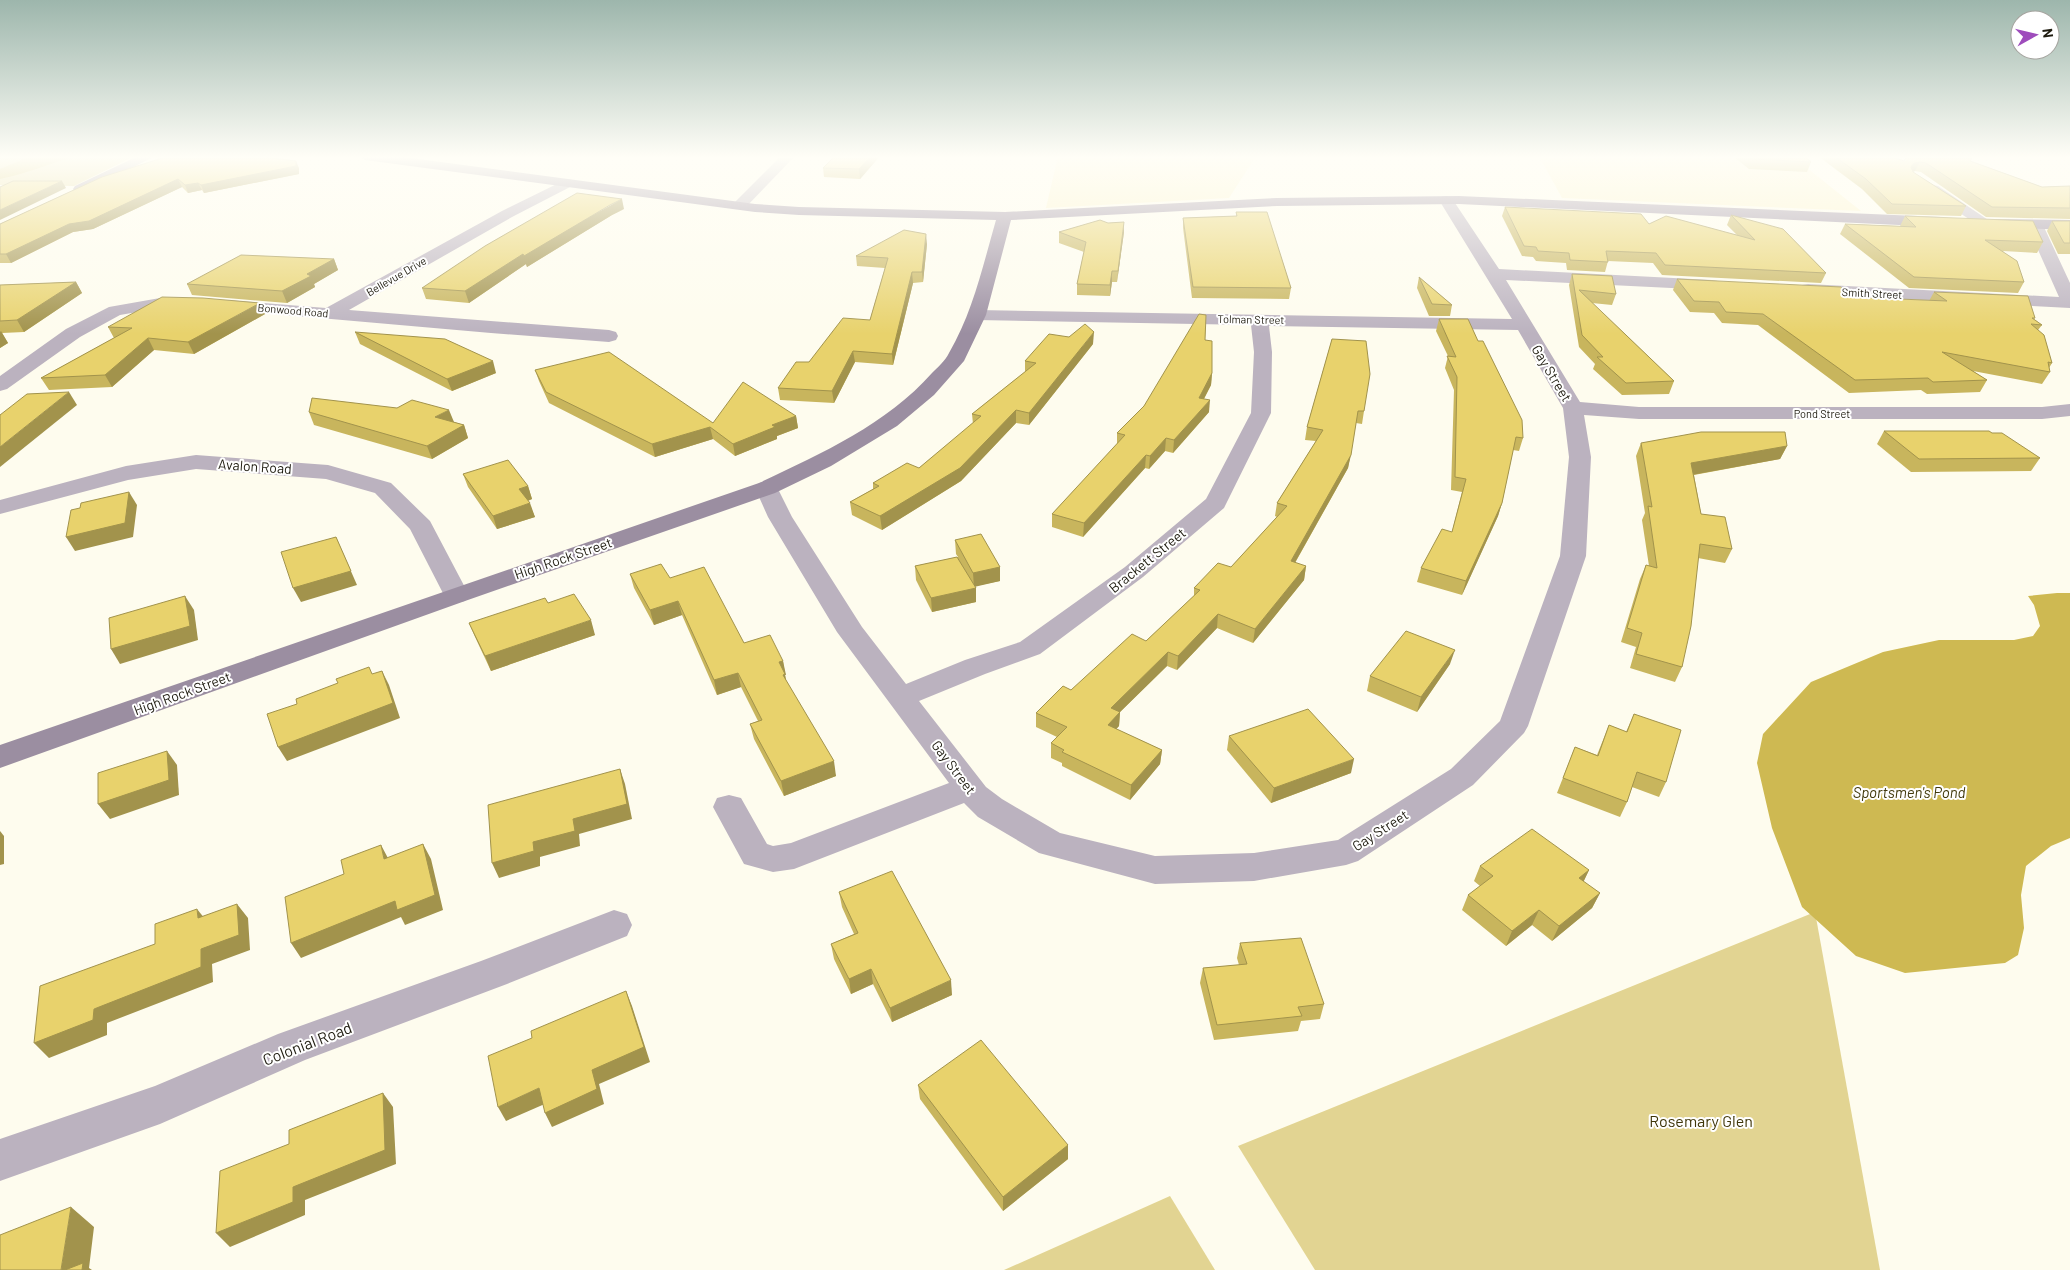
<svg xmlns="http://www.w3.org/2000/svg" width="2070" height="1270" font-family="Barlow,sans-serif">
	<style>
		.built { fill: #fcf3c9 }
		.green { fill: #e2d492 }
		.water { fill: #ceb952 }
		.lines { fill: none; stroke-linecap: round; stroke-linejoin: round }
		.street { fill: #bbb2bf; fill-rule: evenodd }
		.secondary { fill: #9b8ea1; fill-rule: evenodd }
		.wall { fill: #c8b55d }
		.shaded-wall { fill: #a2934c }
		.building { fill: #e8d26c; stroke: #a2934c }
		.labels { text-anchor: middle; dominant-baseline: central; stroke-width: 4; stroke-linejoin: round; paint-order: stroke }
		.far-street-label { font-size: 11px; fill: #1f1c10; stroke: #fff }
		.street-label { font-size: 14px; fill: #1f1c10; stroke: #fff }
		.water-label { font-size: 15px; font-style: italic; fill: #423a0d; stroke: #fff }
		.near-street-label { font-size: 16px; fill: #1f1c10; stroke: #fff }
		.near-park-label { font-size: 16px; fill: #3f3609; stroke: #fff }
	</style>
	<rect width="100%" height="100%" fill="#fefcee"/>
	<g class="built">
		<path d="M1058,156H1256L1229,198L1046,208Z"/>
		<path d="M1539,156H1792L1861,211L1562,198Z"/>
	</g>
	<g class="green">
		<path d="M0,156H135L74,186L0,185Z"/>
		<path d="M1815,912L1880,1270H1315L1238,1146Z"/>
		<path d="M1170,1196L1215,1270H1004Z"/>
	</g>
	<g class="water">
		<path d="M31,156H77C51,163 26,174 0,179V169Z"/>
		<path d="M2057,593H2070V838L2051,846L2026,866L2021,895L2024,928L2018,955L2005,963L1905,973L1856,956L1802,907L1772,828L1757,763L1763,734L1811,682L1883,652L1939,640H2014L2033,636L2040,626L2034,605L2028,596Z"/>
	</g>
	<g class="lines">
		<g class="street">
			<path d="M781,156H795L744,209H734L732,206L734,203Z"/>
			<path d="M567,179L572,180L574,183L572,186L512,217L349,310L609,330L616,332L618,336L616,340L609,342L491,333L227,310L221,309L218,305L221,301L227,300L326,308L502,211Z"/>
			<path d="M1933,185L1938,186L1994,224L1991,227H1981L1928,192L1926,189Z"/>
			<path d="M1446,196L1451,197L1499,269L1712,280L1718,281L1720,285L1718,289L1712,290L1506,280L1580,402L1639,407H2042L2070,404V416L2042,419H1639L1584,415L1591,457L1586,556L1528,726L1524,733L1473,785L1358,861L1346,865L1254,881L1155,884L1039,853L978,817L964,803L794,869L773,872L744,864L713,807L717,798L729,795L741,798L767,844L773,846L791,843L949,783L837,632L768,517L755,488L759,483L767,481L775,483L792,517L862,627L906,684L965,660L1020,642L1125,567L1206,499L1251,413L1254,352L1251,325L977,320L971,319L968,315L971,311L977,310L1512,319L1439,200L1441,197ZM1269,326L1518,330L1563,408L1569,457L1560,556L1500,721L1451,769L1338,840L1254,853L1155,856L1060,833L1002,799L986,787L919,701L985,674L1040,654L1143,577L1224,508L1271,413L1272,352Z"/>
			<path d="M2035,220L2040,222L2043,225L2070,283V308L1808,294L1802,293L1799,289L1802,285L1808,284L2059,297L2027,225L2030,222Z"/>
			<path d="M160,298L192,299L195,303L192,307L160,308L120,315L80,337L7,389L0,391V376L66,329L109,307Z"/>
			<path d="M196,455L328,465L391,483L430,521L469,595L465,601L456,603L447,601L410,529L375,493L326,479L196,469L128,480L0,514V500L126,466Z"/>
			<path d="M614,910L627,914L632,925L627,936L507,984L305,1060L160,1124L0,1181V1139L155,1086L278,1034L481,961Z"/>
		</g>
		<g class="secondary">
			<path d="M138,156H155L85,192H75L73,189L75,186Z"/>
			<path d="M359,156H396L755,204L799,207L1005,212L1277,198L1459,196L1941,217L1946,219L1949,222L1946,225L1941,227L1459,204L1277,206L1011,220L986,315L964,361L934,395L897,426L831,466L775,493L465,601L0,768V745L759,483C820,454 886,425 932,373C938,367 945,361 949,353C973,312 983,265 996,220L799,215L755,212L365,160Z"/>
			<path d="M1997,219L2070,220V230L1992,227L1989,224L1992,221Z"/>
		</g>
	</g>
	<g class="wall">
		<path d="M835,156H880L860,179L824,177L823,168Z"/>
		<path d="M1722,156H1804L1811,162L1807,172L1749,169L1734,157Z"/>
		<path d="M1818,156H1889L1904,161H1971L2042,187L2070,186V219L1986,217L1921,172L1915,171L1913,172L1966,206L1961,216L1887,214L1862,189Z"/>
		<path d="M299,168V174L204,193L202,190L188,193L182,187L93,229L73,232L11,263H0V224L102,177Z"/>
		<path d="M1505,207L1737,235L1727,225L1731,215L1826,273L1821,283L1662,275L1653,263L1608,261L1605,272L1567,270L1566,263L1536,261L1533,257L1522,256L1502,216Z"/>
		<path d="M624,209L612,215L527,267L526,264L469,303L426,299L422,288Z"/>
		<path d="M1236,212L1291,288L1289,299L1192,298L1183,228V218L1236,216Z"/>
		<path d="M1905,216L2043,242L2037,253L2003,251L2024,282L2018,293L1909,288L1840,234L1845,224L1900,226Z"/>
		<path d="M2052,221H2070V254H2058L2047,231Z"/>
		<path d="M1059,232H1124L1117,282H1112L1110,296L1077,295V284L1084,252L1059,243Z"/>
		<path d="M927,244L923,282L913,283L893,365L855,362L834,403L780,400L778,388L809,362L870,320L885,268L857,266L856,256Z"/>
		<path d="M334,259L338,270L314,284L315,287L287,303L192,295L187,284Z"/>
		<path d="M1572,274L1616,294L1612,305L1592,303L1674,381L1669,394L1622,395L1593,369L1595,364L1579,347L1569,285Z"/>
		<path d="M1419,277L1452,305L1450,316H1429L1417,288Z"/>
		<path d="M1677,279L1851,297L1929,301L1934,292L2035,318L2034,319L2042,325L2038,330L2052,363L2049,368L2050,372L2042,384L1973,371L1987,380L1980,392L1927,394L1921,390L1849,393L1758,325L1722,323L1714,313L1690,312L1673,290Z"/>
		<path d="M76,282L82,293L24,332L2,333L8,343L0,348V285Z"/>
		<path d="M265,314L194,354L154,350L112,387L49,390L41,378L114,338L108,327Z"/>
		<path d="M1439,319L1523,438L1519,451L1513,450L1502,503L1498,516L1462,595L1417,582L1421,568L1452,532L1462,492L1451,490L1454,390L1445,368L1448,356L1436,331Z"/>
		<path d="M355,332L496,373L452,391L360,344Z"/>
		<path d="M1332,339L1364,411L1362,424L1356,423L1348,468L1295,563L1306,566L1304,580L1253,643L1217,628L1177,670L1167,666L1120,712L1119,726L1116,729L1162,750L1160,764L1130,800L1062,766V763L1051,758V743L1057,737L1036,727V713L1146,641L1194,596V588L1231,567L1277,517L1275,516L1277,503L1316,441L1305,440L1307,427Z"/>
		<path d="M1205,340L1212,373L1211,385L1204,399L1209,412L1173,453L1165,451L1149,469L1145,468L1083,537L1052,527V514L1117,445V433L1144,406Z"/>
		<path d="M1093,344L1029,425L1016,423L961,481L882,530L852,515L850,502L873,489V483L919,468L973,424L972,414L1025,372V361Z"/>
		<path d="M535,370L713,423L796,416L798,428L777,436V439L735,456L713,439L655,457L549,403L539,381Z"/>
		<path d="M309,412L454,422L464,425L468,438L432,459L314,425Z"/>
		<path d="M1884,431L1992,433L2040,458L2031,471L1911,472L1877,444Z"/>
		<path d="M1641,443L1787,446L1780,459L1694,475L1701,514L1732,549L1725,563L1698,558L1682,667L1675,682L1630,668L1636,647L1621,642L1640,579L1646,565L1649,566L1642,520L1645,513L1636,456Z"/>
		<path d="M463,474L528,486L532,499L528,501L535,517L497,529L468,487Z"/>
		<path d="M955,540L1000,567V581L975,586L976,588V602L932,612L916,580L915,566L958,557L956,554Z"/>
		<path d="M630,574L670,578L744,643L783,661L786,681L836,776L784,796L754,739L750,724L758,721L741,687L717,695L682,615L654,625L634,588Z"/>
		<path d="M548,603L595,635L491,671L475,637L469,623Z"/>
		<path d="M1450,664L1417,712L1367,691L1370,676Z"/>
		<path d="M1634,714L1666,782L1659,797L1632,787L1627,802L1620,817L1557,793L1575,747L1597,755L1609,725L1626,732Z"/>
		<path d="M1229,736L1351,773L1271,803L1227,750Z"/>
		<path d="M1480,866L1589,870L1583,882L1600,893L1592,908L1552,941L1532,925L1506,946L1462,910L1468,895L1480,886L1474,881Z"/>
		<path d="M839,892L952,995L892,1022L873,984L851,994L834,959L831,944L854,934L842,907Z"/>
		<path d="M1240,943L1324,1004L1320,1019L1301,1021L1298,1031L1214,1040L1200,983L1203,968L1239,965L1237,958Z"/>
		<path d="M918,1085L1068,1145V1159L1003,1211L920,1099Z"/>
	</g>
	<g class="shaded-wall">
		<path d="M871,156H880L860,179L859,169Z"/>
		<path d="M296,161L299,168V174L204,193L201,185Z"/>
		<path d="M1920,162L1915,171L1910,172L1911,167L1914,163Z"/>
		<path d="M178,179L182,187L93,229L73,232L11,263L6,254L69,224Z"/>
		<path d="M62,181L66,188L0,220V210Z"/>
		<path d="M198,183L202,190L188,193L185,185Z"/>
		<path d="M622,199L624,209L612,215L527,267L526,264L469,303L465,291L523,254Z"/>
		<path d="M1124,222V232L1117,282L1118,271Z"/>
		<path d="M926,234L927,244L923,282L922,272Z"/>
		<path d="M334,259L338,270L314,284L315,287L287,303L282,291L307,274Z"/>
		<path d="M1112,271V282L1110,296V285Z"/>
		<path d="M912,272L913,283L893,365L892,354Z"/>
		<path d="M76,282L82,293L24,332L17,320Z"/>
		<path d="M260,303L265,314L194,354L188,342Z"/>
		<path d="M1,331L8,343L0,348V332Z"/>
		<path d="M1094,332L1093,344L1029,425V413Z"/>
		<path d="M148,338L154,350L112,387L105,375Z"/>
		<path d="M853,351L855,362L834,403L832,391Z"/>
		<path d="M493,361L496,373L452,391L447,379Z"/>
		<path d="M1212,373L1211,385L1198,410L1199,398Z"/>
		<path d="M69,392L77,405L0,467V447Z"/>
		<path d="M1210,400L1209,412L1173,453L1174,440Z"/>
		<path d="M449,410L454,422L440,430L435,417Z"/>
		<path d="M1016,410V423L961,481L882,530L880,516Z"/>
		<path d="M796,416L798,428L777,436V439L735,456L733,444L772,425Z"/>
		<path d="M464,425L468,438L432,459L427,446Z"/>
		<path d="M710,427L713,439L655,457L652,444Z"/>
		<path d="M1166,438L1165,451L1149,469L1150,456Z"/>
		<path d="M1787,446L1780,459L1686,476L1691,463Z"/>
		<path d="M1146,455L1145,468L1083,537L1084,523Z"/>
		<path d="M1351,455L1348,468L1288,575L1291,561Z"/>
		<path d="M528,486L532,499L524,502L519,489Z"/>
		<path d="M129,492L137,505L133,537L75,551L66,537Z"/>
		<path d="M530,503L535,517L497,529L493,516Z"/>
		<path d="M1502,503L1498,516L1462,595L1466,581Z"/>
		<path d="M336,537L357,585L301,602L293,588Z"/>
		<path d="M1306,566L1304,580L1253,643L1255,629Z"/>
		<path d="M1000,567V581L974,587L973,573Z"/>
		<path d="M976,588V602L932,612L931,598Z"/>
		<path d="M185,596L194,610L198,640L120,664L111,649Z"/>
		<path d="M678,601L682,615L654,625L650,610Z"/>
		<path d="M1218,614L1217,628L1177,670L1178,656Z"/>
		<path d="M591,620L595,635L491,671L485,656Z"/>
		<path d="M1455,650L1450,664L1417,712L1421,697Z"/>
		<path d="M1168,652L1167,666L1120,712L1119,726L1107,739L1108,725L1111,708Z"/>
		<path d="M783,661L786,675H785L788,689L779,662Z"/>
		<path d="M382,671L389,685L400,718L287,761L278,747Z"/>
		<path d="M738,673L741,687L717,695L714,680Z"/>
		<path d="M1162,750L1160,764L1130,800L1131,785Z"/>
		<path d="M167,751L177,765L179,795L110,819L98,804Z"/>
		<path d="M1354,759L1351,773L1271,803L1274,788Z"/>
		<path d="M834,761L836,776L784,796L781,781Z"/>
		<path d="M620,769L625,784L632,819L579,834L580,846L540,857V866L499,878L492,863L573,819Z"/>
		<path d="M0,831L4,836V864L0,865Z"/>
		<path d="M423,844L431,859L443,910L405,925L401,917L301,958L291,943Z"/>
		<path d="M381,845L389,860L384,859Z"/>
		<path d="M1589,870L1582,885L1579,878Z"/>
		<path d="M1600,893L1592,908L1552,941L1559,926Z"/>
		<path d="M237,904L248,918L250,950L212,964L213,982L107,1023V1035L49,1058L34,1043L201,949Z"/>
		<path d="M197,909L209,924L198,918Z"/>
		<path d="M1539,910L1532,925L1506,946L1512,931Z"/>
		<path d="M871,969L873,984L851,994L849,979Z"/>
		<path d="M951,980L952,995L892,1022L890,1008Z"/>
		<path d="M626,991L632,1006L650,1062L599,1084L604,1104L552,1127L545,1113L592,1070Z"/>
		<path d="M539,1088L547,1103L506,1121L498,1107Z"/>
		<path d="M383,1093L393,1107L396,1164L305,1200V1215L230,1247L216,1233L293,1187Z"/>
		<path d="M1068,1145V1159L1003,1211V1197Z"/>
		<path d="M71,1207L94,1227L89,1268L92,1270H61Z"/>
	</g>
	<g class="building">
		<path d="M169,156H256L296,161V166L201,185L198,183L185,185L178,179L89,221L69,224L6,254H0V224L102,177Z"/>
		<path d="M835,156H871L859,169L823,168Z"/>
		<path d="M1749,156H1804L1811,162L1753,159Z"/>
		<path d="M1834,156H1889L1904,161L1907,156H1973L1970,161L2042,187L2070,186V208L1992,207L1926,163L1920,162L1914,163L1911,167L1913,172L1966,206L1892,204L1866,179Z"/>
		<path d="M13,181H62L0,210V187Z"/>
		<path d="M577,193L622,199L610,205L524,256L523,254L465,291L422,288L485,246Z"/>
		<path d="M1505,207L1641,214L1649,224L1666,216L1755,240L1731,215L1783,229L1826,273L1665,265L1656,253L1606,251L1608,262L1570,260L1569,253L1538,251L1536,247L1524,246Z"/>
		<path d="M1236,212H1267L1291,288L1193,287L1183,218L1237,216Z"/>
		<path d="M1905,216L2033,221L2043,242L1985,240L2017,261L2024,282L1914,277L1845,224L1916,227Z"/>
		<path d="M1100,220L1108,223L1124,222L1118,271H1112L1110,285L1077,284L1086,242L1059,232Z"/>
		<path d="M2052,221H2070V243H2064Z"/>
		<path d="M904,230L926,234L922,272H912L892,354L853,351L832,391L778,388L796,362H809L843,318L870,320L888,258L856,256Z"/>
		<path d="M241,255L334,259L307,274L311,276L282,291L187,284Z"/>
		<path d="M1572,274L1612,276L1616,294L1579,290L1674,381L1626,383L1597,357H1603L1582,335Z"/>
		<path d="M1419,277L1452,305L1432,304Z"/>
		<path d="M1677,279L1841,287L1851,297L1947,301L1934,292L2028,296L2035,318H2032L2042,325L2031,324L2044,335L2052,363L2048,362L2050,372L1942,352L1987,380L1933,382L1928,378L1855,380L1763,314L1726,312L1719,302L1694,301Z"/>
		<path d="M76,282L17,320L0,321V285Z"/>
		<path d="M162,297L203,298L260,303L188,342L148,338L105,375L41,378L132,328L108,327Z"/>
		<path d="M1199,314L1206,315L1205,340L1212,341V373L1199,398L1210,400L1174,440L1166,438L1150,456L1146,455L1084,523L1052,514L1125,435L1117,433L1144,406Z"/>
		<path d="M1439,319H1468L1478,341H1483L1522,420L1523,438L1516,437L1502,503L1466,581L1421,568L1442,529L1452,532L1466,479L1455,477L1457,377L1447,356L1456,357Z"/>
		<path d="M1085,324L1094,332L1029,413L1016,410L960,468L880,516L850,502L879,486L873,483L907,463L919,468L981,416L972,414L1036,363L1025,361L1049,334L1069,337Z"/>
		<path d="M355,332L445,339L493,361L447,379Z"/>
		<path d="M1332,339L1366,341L1370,374L1364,411H1358L1351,455L1291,561L1306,566L1255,629L1218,614L1178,656L1168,652L1111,708L1120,712L1108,725L1162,750L1131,785L1062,752L1064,750L1051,743L1067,727L1036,713L1063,686L1071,690L1132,634L1146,641L1200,590L1194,588L1218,563L1231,567L1287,506L1277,503L1323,430L1307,427Z"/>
		<path d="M609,352L713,423L743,382L796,416L772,425L775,427L733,444L710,427L652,444L546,392L535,370Z"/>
		<path d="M69,392L0,447V415L27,394Z"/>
		<path d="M312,398L397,408L412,400L449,410L435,417L464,425L427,446L309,412Z"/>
		<path d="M1884,431H1989L1992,433H2002L2040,458L1919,459Z"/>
		<path d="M1701,432H1785L1787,446L1691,463L1701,514L1725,517L1732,549L1700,544L1691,626L1682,667L1636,654L1642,633L1627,628L1646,565L1657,568L1648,506L1652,507L1641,443Z"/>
		<path d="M508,460L528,486L519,489L530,503L493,516L463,474Z"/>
		<path d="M129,492L125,523L66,537L71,510L80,508L81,503Z"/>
		<path d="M981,534L1000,567L973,573L955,540Z"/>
		<path d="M336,537L351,571L293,588L281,552Z"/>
		<path d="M957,557L976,588L931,598L915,566Z"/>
		<path d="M661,564L670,578L704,567L744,643L770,635L783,661L779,662L785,674L783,675L834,761L781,781L750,724L762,720L738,673L714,680L678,601L650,610L630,574Z"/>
		<path d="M574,594L591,620L485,656L469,623L545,598L548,603Z"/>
		<path d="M185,596L190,626L111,649L109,618Z"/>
		<path d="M1406,631L1455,650L1421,697L1370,676Z"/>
		<path d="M369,667L372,674L382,671L393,703L278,747L267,714L297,704L296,699L338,683L336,679Z"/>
		<path d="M1308,709L1354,759L1274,788L1229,736Z"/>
		<path d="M1634,714L1681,730L1666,782L1637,772L1627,802L1563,778L1575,747L1598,756L1609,725L1627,732Z"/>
		<path d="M167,751L169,780L98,804V773Z"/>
		<path d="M620,769L627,804L573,819L575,831L533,842L534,851L492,863L488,805Z"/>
		<path d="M1532,829L1589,870L1579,878L1600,893L1559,926L1539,910L1512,931L1468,895L1493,876L1480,866Z"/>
		<path d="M423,844L435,895L397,910L395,901L291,943L285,897L344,874L341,860L381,845L384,859Z"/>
		<path d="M892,871L951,980L890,1008L871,969L849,979L831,944L858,933L839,892Z"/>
		<path d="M237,904L239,935L201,949V967L94,1009L93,1020L34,1043L40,986L155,944V924L197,909L198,918Z"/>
		<path d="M1301,938L1324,1004L1298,1007L1302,1016L1217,1025L1203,968L1247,964L1240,943Z"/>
		<path d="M626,991L644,1047L592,1070L597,1089L545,1113L539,1088L498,1107L488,1056L532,1038L531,1031Z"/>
		<path d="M981,1040L1068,1145L1003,1197L918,1085Z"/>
		<path d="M383,1093L385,1150L293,1187V1202L216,1233L220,1171L289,1144V1130Z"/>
		<path d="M71,1207L61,1270H0V1235Z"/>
		<path d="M83,1263L82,1270H65Z"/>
	</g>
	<linearGradient id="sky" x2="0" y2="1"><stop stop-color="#9db6ac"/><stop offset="0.47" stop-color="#fffef7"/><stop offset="1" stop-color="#fffef7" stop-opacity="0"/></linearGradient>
	<rect width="2070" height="334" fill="url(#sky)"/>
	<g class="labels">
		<g class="far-street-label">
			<text transform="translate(396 276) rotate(-30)">Bellevue Drive</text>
			<text transform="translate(1872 293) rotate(3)">Smith Street</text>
			<text transform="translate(293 310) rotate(5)">Bonwood Road</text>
			<text transform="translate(1251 319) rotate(1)">Tolman Street</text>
			<text x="1822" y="413">Pond Street</text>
		</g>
		<g class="street-label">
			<text transform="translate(1552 373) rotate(59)">Gay Street</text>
			<text transform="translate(255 466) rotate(4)">Avalon Road</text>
			<text transform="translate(563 558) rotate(-19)">High Rock Street</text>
			<text transform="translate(1147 560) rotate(-39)">Brackett Street</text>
			<text transform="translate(182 693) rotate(-20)">High Rock Street</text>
			<text transform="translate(954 767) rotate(53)">Gay Street</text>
			<text transform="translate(1380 830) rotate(-33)">Gay Street</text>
		</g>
		<g class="water-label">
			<text x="1909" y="792">Sportsmen's Pond</text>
		</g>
		<g class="near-street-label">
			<text transform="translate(307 1043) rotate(-21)">Colonial Road</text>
		</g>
		<g class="near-park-label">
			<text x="1701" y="1120">Rosemary Glen</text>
		</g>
	</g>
	<g transform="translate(2035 35) rotate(82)"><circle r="24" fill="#ffffff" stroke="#a5a49f"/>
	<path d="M0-4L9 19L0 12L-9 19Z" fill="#9e4cbc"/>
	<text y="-8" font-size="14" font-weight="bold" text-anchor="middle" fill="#1f1c10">N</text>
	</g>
</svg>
